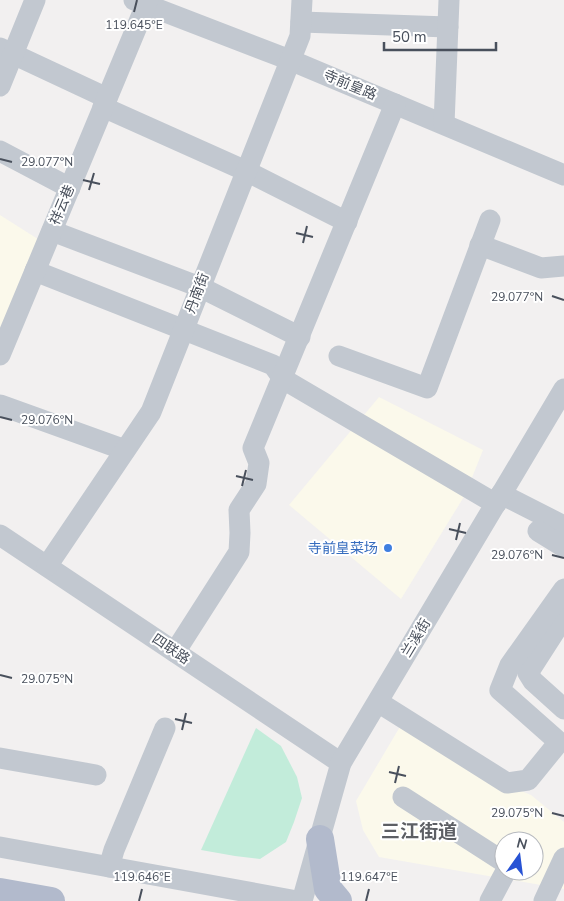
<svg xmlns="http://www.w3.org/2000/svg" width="564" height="901" font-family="'Nunito Sans','Noto Sans SC',sans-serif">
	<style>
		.commercial { fill: #fbf9eb; fill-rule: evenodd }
		.green { fill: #c2ecda }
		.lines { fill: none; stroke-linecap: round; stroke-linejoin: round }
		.minor { stroke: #c2c8d0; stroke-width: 21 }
		.major { stroke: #b2bacc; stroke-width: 28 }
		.ticks { fill: none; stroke: #49505c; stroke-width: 2 }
		.shop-dot { fill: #3f7fe0; stroke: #fff; stroke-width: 2 }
		.labels { text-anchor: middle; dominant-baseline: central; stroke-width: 4; stroke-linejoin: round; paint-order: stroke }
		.street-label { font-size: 14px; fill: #49505c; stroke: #fff }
		.shop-label { font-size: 14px; fill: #366cbe; stroke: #fff; text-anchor: end }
		.district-label { font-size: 19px; font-weight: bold; fill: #5d5f64; stroke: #fff }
		.ticks-label { font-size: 12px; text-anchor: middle; fill: #49505c; stroke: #fff; stroke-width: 4; stroke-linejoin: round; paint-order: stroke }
	</style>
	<rect width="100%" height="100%" fill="#f2f0f0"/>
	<g class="commercial">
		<path d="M0,215L41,241L0,328Z"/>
		<path d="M379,397L483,450L465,495L401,599L289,505Z"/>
		<path d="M401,725L514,788L531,795L564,822V889L379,857L363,830L356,801ZM504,841H534V871H504Z"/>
	</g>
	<path class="green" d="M256,728L281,746L297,777L302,798L294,822L286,842L260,859L235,856L201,850Z"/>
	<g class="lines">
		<g class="minor">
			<path d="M134,0L290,60L564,175"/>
			<path d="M301,22L448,27"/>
			<path d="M0,48L107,98"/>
			<path d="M0,86L35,0"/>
			<path d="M103,107L246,171L347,222"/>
			<path d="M444,124L449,0"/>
			<path d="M0,151L70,188"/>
			<path d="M52,231L200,287L300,337"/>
			<path d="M480,245L541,268L564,266"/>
			<path d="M35,271L273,365L283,379L496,504"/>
			<path d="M0,355L148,0"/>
			<path d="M339,356L427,388L490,220"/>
			<path d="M0,405L125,450"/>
			<path d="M501,494L564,526"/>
			<path d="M538,531L564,547"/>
			<path d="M0,535L341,763"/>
			<path d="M47,566L151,412L300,36L302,0"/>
			<path d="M564,617L528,673L533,681L564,709"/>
			<path d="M175,652L239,552L240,533L239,510L256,484L259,463L253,448L395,104"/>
			<path d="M378,702L507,783L528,780L559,742L500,690L510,665L564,589"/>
			<path d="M0,758L96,775"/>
			<path d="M403,797L504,862"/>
			<path d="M0,847L297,901"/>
			<path d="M109,867L114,850L165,728"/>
			<path d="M302,901L341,763L564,389"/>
			<path d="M490,901L506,871"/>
			<path d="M544,901L564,858"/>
		</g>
		<g class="major">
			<path d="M320,839L328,889L338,901"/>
			<path d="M0,892L51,901"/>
		</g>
	</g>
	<path class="ticks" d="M134,12L137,0M0,159L12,162M83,180L100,184M89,190L94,173M296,233L313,237M303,243L307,226M552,296L564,300M0,417L12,420M236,476L253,480M242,486L246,470M449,529L466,533M456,540L460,523M552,555L564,558M0,675L12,678M175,719L192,723M182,730L186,713M389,772L406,776M395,783L399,766M552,813L564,816M139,901L142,889M366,901L369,889"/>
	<circle class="shop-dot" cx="388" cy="548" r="5"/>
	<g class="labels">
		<g class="street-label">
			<text transform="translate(350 85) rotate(23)">寺前皇路</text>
			<text transform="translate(62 205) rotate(-67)">祥云巷</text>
			<text transform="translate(197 293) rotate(-69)">丹南街</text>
			<text transform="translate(416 638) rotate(-59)">兰溪街</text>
			<text transform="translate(171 649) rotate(34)">四联路</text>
		</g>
		<g class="shop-label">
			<text x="378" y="548">寺前皇菜场</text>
		</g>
		<g class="district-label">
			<text x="419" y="832">三江街道</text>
		</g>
	</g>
	<g class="ticks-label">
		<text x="134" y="29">119.645°E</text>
		<text x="47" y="166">29.077°N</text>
		<text x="517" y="301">29.077°N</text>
		<text x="47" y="424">29.076°N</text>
		<text x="517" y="559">29.076°N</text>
		<text x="47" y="683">29.075°N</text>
		<text x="517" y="817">29.075°N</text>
		<text x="142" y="881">119.646°E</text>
		<text x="369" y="881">119.647°E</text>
	</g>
	<g transform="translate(519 856) rotate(14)"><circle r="24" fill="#ffffff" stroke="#b6b9be"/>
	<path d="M0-4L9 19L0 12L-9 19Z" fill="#2853d4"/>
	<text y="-8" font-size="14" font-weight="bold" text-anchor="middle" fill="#49505c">N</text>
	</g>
	<path d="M384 42v8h112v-8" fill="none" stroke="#49505c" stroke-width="2.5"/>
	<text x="392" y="42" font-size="15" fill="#49505c" stroke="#ffffff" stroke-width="4" paint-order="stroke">50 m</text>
</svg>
